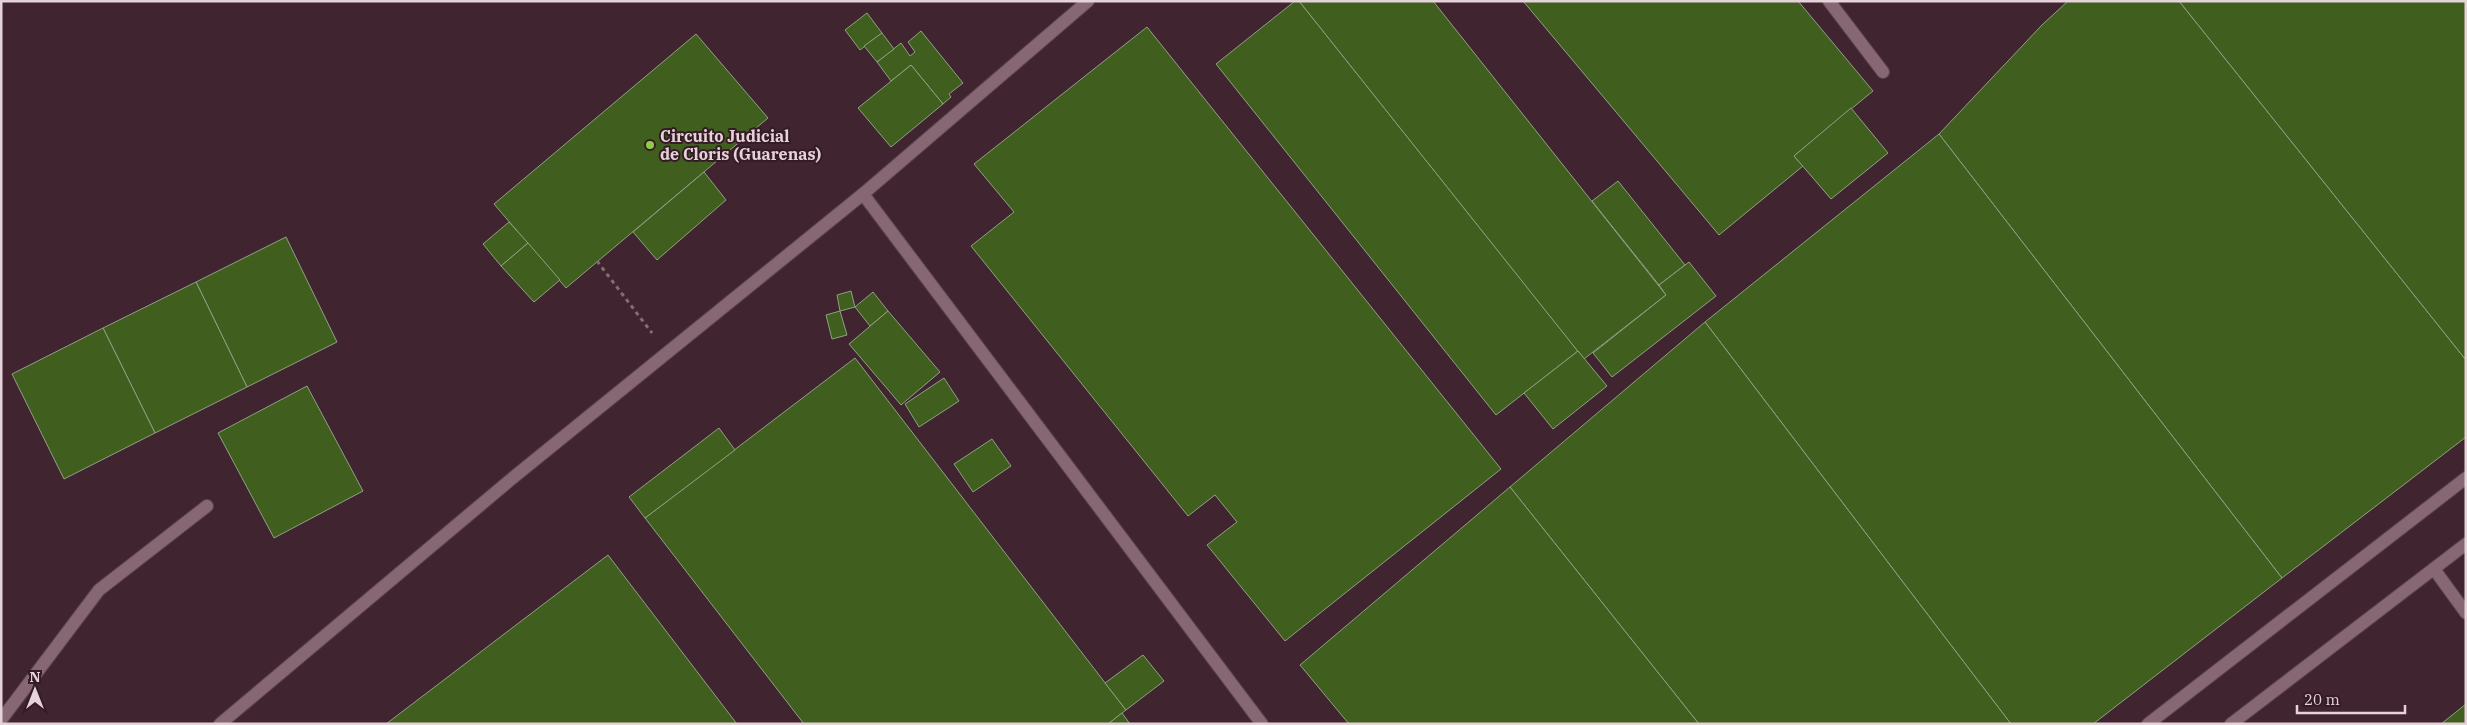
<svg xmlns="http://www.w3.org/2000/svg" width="2467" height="725" font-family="'IBM Plex Serif',serif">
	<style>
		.building { fill: #405f1f; stroke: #90a084 }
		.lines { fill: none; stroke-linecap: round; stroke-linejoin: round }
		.lane-casing { stroke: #5c444e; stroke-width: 14 }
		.street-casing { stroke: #5c444e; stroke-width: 14 }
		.path { stroke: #846c75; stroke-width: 3; stroke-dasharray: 4 4; stroke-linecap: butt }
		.lane { stroke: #876773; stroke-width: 12 }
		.street { stroke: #876773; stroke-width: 12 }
		.poi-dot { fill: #8dce44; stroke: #351b26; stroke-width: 2 }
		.labels { text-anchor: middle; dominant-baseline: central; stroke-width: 4; stroke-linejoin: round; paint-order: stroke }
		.poi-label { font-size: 16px; font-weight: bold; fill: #e6d3da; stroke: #351b26; text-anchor: start }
	</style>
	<rect width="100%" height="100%" fill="#402530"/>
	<g class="building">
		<path d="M1295,1H1299L1578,351L1496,415L1216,64Z"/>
		<path d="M1299,1H1433L1666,295L1584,359Z"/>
		<path d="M1523,1H1798L1873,91L1794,156L1803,166L1719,235Z"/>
		<path d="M2068,1H2179L2466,360V437L2282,578L1939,134L2042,25Z"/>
		<path d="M2179,1H2466V360Z"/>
		<path d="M867,13L882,33L860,50L845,30Z"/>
		<path d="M1147,27L1501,469L1285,641L1207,545L1237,522L1215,495L1188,516L971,246L1014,212L974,164Z"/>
		<path d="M921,31L963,83L949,94L951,97L943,104L911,65L891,81L877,62L901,43L910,56L915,52L908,42Z"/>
		<path d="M882,33L894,49L877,62L864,46Z"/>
		<path d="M696,34L768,118L566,288L494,204Z"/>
		<path d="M911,65L943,104L891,147L858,108Z"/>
		<path d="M1851,108L1888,153L1831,199L1794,156Z"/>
		<path d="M1939,134L2282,578L2093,724H2011L1705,322Z"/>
		<path d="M704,172L726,200L657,260L633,232Z"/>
		<path d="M1618,181L1685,265L1659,285L1592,201Z"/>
		<path d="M509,222L528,243L501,266L483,244Z"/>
		<path d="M286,237L337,342L247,387L196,282Z"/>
		<path d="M528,243L560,280L534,302L501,266Z"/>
		<path d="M1689,262L1716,296L1612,377L1593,353L1666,295L1659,285Z"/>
		<path d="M196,282L247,387L155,433L103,328Z"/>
		<path d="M851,291L855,307L840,311L837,295Z"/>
		<path d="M873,292L888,311L870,326L855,307Z"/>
		<path d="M840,311L847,335L832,339L826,315Z"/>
		<path d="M888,311L940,372L901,405L849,344Z"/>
		<path d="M1705,322L2011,724H1699L1510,487Z"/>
		<path d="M103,328L155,433L64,479L12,374Z"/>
		<path d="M1578,351L1607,386L1553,429L1524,393Z"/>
		<path d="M855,358L1126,710L1108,724H804L645,518Z"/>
		<path d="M944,378L959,401L919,427L905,404Z"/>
		<path d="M307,386L363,491L274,538L218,433Z"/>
		<path d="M719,428L735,450L645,518L629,497Z"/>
		<path d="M992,439L1011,466L973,492L954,464Z"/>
		<path d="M1510,487L1699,724H1349L1300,665Z"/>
		<path d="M608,555L737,724H386Z"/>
		<path d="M1143,655L1164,681L1126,710L1105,683Z"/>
		<path d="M2466,704V724H2441Z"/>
		<path d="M1122,713L1130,724H1108Z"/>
	</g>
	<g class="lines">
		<g class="lane-casing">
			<g id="lane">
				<path d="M1829,1L1883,72"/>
				<path d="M2434,569L2466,613"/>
				<path d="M1,720L99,590L207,506"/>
			</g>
		</g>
		<g class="street-casing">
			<g id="street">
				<path d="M863,194L1262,724"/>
				<path d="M220,724L509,481L863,194L1088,1"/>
				<path d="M2148,724L2466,478"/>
				<path d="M2231,724L2466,544"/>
			</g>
		</g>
		<path class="path" d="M597,261L652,333"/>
		<use href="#lane" class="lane"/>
		<use href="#street" class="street"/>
	</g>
	<circle class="poi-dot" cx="650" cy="145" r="5"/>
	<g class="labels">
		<g class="poi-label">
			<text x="660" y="136">Circuito Judicial<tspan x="660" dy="18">de Cloris (Guarenas)</tspan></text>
		</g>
	</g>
	<rect width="2467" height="725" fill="none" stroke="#e6d3da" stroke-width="5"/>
	<g transform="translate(35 690)" stroke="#351b26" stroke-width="4" paint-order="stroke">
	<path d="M0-4L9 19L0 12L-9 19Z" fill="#e6d3da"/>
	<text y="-8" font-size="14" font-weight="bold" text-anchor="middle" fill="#e6d3da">N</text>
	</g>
	<path d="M2297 705v8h108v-8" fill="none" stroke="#e6d3da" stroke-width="2.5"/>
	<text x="2304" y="705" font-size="15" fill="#e6d3da" stroke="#351b26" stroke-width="4" paint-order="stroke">20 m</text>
</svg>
